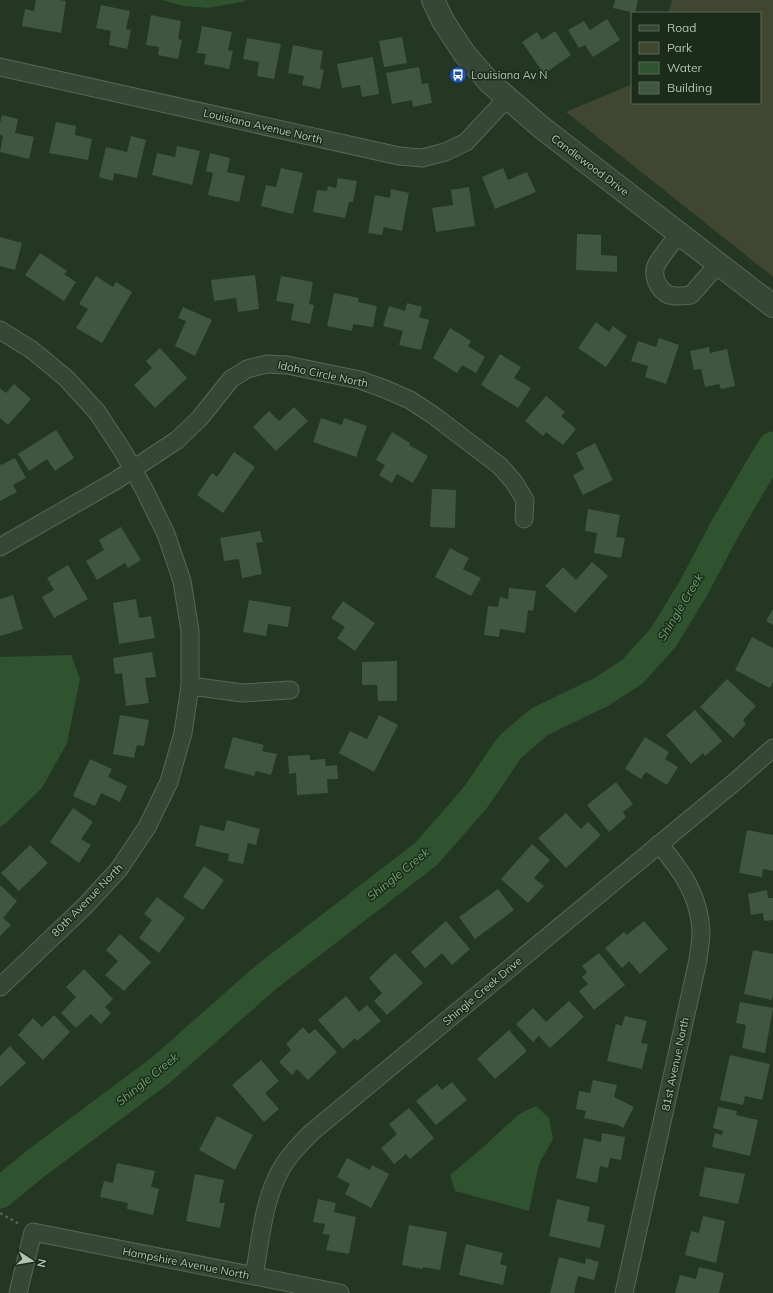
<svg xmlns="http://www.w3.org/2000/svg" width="773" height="1293" font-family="Mulish,sans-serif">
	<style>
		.green { fill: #404630 }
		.water { fill: #2f522f }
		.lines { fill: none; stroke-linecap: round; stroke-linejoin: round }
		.river { stroke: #2f522f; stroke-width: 31 }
		.building { fill: #3f573f }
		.minor-casing { stroke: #566856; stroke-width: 19 }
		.tertiary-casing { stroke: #566856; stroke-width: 24 }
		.path { stroke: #58634f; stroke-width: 2.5; stroke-dasharray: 3 3; stroke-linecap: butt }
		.minor { stroke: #364736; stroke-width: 17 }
		.tertiary { stroke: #364736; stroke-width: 22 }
		.labels { text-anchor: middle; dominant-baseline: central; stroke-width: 3; stroke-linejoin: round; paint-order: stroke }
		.poi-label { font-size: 11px; fill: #b0c4b0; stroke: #1b2c1b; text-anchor: start }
		.street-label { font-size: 11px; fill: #b0c4b0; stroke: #1b2c1b }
		.water-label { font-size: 12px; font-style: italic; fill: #6da06b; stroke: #1b2c1b }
	</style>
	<rect width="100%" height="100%" fill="#233722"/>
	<path class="green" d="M672,0H773V277L566,112L632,84V103H760V13H668Z"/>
	<g class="water">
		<path d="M162,0H245L246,1L208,8L184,6Z"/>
		<path d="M71,655L80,679L67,743L42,788L5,824L0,827V657Z"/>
		<path d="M536,1106L549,1118L553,1139L539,1164L529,1211L455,1191L450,1175L480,1150L519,1114Z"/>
	</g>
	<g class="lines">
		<path class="river" d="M0,1193L35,1164L161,1070L265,978L426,854L475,798L510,747L539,722L601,692L632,672L663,638L693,589L728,523L773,447"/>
	</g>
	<g class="building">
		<path d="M36,0H59L66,1L61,33L22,26L25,9L34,11Z"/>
		<path d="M615,0H638L635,13L613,8Z"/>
		<path d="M101,5L130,11L126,29L131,30L127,49L109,45L111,31L96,28Z"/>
		<path d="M151,15L181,21L178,39L182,40L178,59L158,55L159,47L146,45Z"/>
		<path d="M607,19L620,40L593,57L585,45L579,48L568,30L584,21L590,30Z"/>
		<path d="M202,26L232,32L228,50L233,51L229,69L204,64L206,54L197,53Z"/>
		<path d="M555,31L571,55L544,74L522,42L537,32L542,40Z"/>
		<path d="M402,37L407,63L384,67L379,41Z"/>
		<path d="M247,38L281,44L274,79L257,76L259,62L243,59Z"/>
		<path d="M293,45L323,51L320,69L324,70L320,89L302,85L304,76L288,73Z"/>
		<path d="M373,57L379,94L362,97L360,85L342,88L337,64Z"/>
		<path d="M419,67L422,84L428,83L432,103L413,107L412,100L392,104L386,73Z"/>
		<path d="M2,115L18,119L15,133L34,137L29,159L0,152L3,136L0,135V123Z"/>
		<path d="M56,122L76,126L75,135L92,139L88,160L49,153Z"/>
		<path d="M131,136L146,140L137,178L114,173L113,181L99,177L106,147L127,152Z"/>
		<path d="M177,146L200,151L192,185L152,175L157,153L175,157Z"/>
		<path d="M210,153L230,158L227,172L245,176L239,202L208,195L213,173L206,171Z"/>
		<path d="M281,168L303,173L293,214L261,206L266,185L276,187Z"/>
		<path d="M503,168L508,180L527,172L536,192L495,209L482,177Z"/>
		<path d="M338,178L357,181L353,202H349L345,218L313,212L317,190L327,191L328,186L336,188Z"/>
		<path d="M469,187L475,226L436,232L432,208L453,205L451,190Z"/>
		<path d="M391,189L409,193L402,231L384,227L382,235L368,233L375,195L390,198Z"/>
		<path d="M577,234L601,235V255L617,256V272L576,270Z"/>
		<path d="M0,237L22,243L15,270L0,266Z"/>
		<path d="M40,253L67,271L64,274L76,282L64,301L25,275Z"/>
		<path d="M255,275L259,309L238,312L236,298L214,301L211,280Z"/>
		<path d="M96,276L113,287L116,282L132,292L102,343L76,328L88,309L79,304Z"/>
		<path d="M281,276L313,282L309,304L314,305L310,324L291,320L294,304L276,301Z"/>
		<path d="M334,293L359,298L358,302L377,306L373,327L353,324L352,331L327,326Z"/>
		<path d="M407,303L422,307L419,317L429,320L421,350L399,345L403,331L383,326L389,306L405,311Z"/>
		<path d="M183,307L212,320L195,356L175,346L186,321L178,318Z"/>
		<path d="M596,322L609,332L613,326L627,336L606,367L578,348Z"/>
		<path d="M450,328L471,341L468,346L485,357L476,373L462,365L457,373L433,358Z"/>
		<path d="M659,338L679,345L666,384L645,377L648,366L631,361L638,341L656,347Z"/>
		<path d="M709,347L710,353L727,349L735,386L721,389L719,384L705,387L701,369L694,370L690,351Z"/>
		<path d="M160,348L187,378L155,408L134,385L152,368L146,361Z"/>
		<path d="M500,354L521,367L514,378L531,388L518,408L481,385Z"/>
		<path d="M14,384L31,399L8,425L0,418V388L6,393Z"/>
		<path d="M546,396L565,412L561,416L576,429L563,445L546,432L543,436L525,421Z"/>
		<path d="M294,407L308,421L276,451L253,427L269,411L279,421Z"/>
		<path d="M321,418L342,425L344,418L367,426L356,457L313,442Z"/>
		<path d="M56,430L74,458L55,471L47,459L29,471L18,454Z"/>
		<path d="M392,432L410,443L409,445L428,456L413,483L397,474L392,483L379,475L385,465L376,460Z"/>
		<path d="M595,443L613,480L583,495L573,475L584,469L576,453Z"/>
		<path d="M234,452L255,467L223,513L197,495L212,473L217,477Z"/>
		<path d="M15,458L26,478L13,485L17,492L0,501V463L1,465Z"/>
		<path d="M432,489L456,490L455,528L430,527Z"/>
		<path d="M588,509L620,515L616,537L625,538L621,558L594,553L597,533L585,531Z"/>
		<path d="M121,527L141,560L128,568L125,563L97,580L86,561L104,550L99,540Z"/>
		<path d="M260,531L263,542L256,543L262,574L242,578L239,559L224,561L220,538Z"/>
		<path d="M450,548L469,558L463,569L481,578L471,596L435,577Z"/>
		<path d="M592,562L608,576L575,613L545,586L563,567L576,580Z"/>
		<path d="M68,565L88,599L54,618L42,597L54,590L47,578Z"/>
		<path d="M509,588L536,591L533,611L528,610L525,633L500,629L499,637L484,635L488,606L498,607L500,597L508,599Z"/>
		<path d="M13,595L23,629L0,636V599Z"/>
		<path d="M136,599L139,618L151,616L155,638L119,644L113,603Z"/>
		<path d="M249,600L291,607L288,627L268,624L266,636L243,632Z"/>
		<path d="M343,601L375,623L355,651L337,638L345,627L331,618Z"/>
		<path d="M773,609V625L766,621Z"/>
		<path d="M752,637L773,648V682L770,688L735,670Z"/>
		<path d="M152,652L156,677L145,678L149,703L126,706L122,673L115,674L113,658Z"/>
		<path d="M397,661V701H378L377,685H362V662Z"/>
		<path d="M727,679L756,706L743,720L746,724L733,738L700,707Z"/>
		<path d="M695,710L722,741L705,756L703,753L691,764L666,735Z"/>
		<path d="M120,715L149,720L144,746L137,745L134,758L113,754Z"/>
		<path d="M379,715L398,725L374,772L339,753L350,731L367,739Z"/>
		<path d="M233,737L264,745L262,751L277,754L271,775L256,771L254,776L224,768Z"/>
		<path d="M645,737L669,752L665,759L678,767L667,785L646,772L641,779L625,769Z"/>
		<path d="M310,755V760L325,759L326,766L337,765L338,779H327L328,793L297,795L296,773L289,774L288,756Z"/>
		<path d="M90,759L112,769L108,777L127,786L120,802L101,793L95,806L73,796Z"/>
		<path d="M616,782L633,804L623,812L626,817L609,832L587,805Z"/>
		<path d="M73,808L93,822L81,839L91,845L79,863L50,842Z"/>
		<path d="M566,813L581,829L588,822L601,835L566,868L538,838Z"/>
		<path d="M227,820L260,829L256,845L248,843L243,864L228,861L229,854L195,846L200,825L224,831Z"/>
		<path d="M747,830L773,835V871L763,869L762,877L739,873Z"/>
		<path d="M532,844L550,860L534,878L544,886L528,903L501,879Z"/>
		<path d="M30,845L48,863L19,891L1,873Z"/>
		<path d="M204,866L224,880L203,910L183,897Z"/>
		<path d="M0,885L17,901L3,918L11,925L0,936Z"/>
		<path d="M498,889L514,910L475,939L459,917Z"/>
		<path d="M767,890L768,898H773V920L764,921L763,913L751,915L748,894Z"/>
		<path d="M157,897L185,918L159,953L139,938L152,920L144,914Z"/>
		<path d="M446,921L470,949L452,965L442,953L425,968L411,952Z"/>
		<path d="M644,921L668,949L640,974L629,961L622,968L605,948L624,932L627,935Z"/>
		<path d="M120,934L151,962L124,991L105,975L118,961L106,950Z"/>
		<path d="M753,950L773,954V992L772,1000L744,994Z"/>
		<path d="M395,953L423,983L387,1015L374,1001L382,993L369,978Z"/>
		<path d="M599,953L625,985L594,1010L579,991L588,984L582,977L587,972L582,966Z"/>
		<path d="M84,969L113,999L105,1007L111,1013L101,1024L91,1014L76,1028L61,1013L76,997L66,987Z"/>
		<path d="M346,996L359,1012L367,1005L381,1021L357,1041L355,1038L343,1049L318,1020Z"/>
		<path d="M569,1001L584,1017L550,1048L539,1036L533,1042L516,1024L533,1008L546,1022Z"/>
		<path d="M740,1002L773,1008L765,1053L742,1048L746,1025L736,1023Z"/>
		<path d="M54,1015L70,1032L43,1060L18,1035L33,1018L42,1027Z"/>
		<path d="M625,1016L647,1021L641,1043L648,1044L642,1069L607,1061L616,1024L622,1026Z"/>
		<path d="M303,1027L309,1034L315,1029L337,1052L308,1080L297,1069L292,1075L279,1062L291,1050L286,1044Z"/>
		<path d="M509,1030L527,1051L495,1079L477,1059Z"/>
		<path d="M10,1046L26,1063L0,1087V1056Z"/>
		<path d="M730,1055L770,1064L762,1100L745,1096L743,1105L720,1100Z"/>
		<path d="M261,1060L279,1081L265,1093L279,1109L264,1122L232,1085Z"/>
		<path d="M593,1080L617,1085L614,1097L634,1107L623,1128L618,1125L584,1118L586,1111L576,1109L579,1091L590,1093Z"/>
		<path d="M452,1082L467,1100L436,1125L416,1101L437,1084L442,1090Z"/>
		<path d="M718,1107L737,1111L736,1115L758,1120L750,1156L712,1147L715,1133L722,1135L723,1131L713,1128Z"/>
		<path d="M409,1108L434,1138L410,1159L406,1154L394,1164L381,1148L397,1134L389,1124Z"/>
		<path d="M217,1116L253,1135L235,1170L199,1150Z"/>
		<path d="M602,1133L625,1137L621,1160L610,1158L608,1168L600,1166L597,1183L576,1178L584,1138L601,1142Z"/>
		<path d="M347,1158L370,1170L372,1165L389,1174L371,1208L345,1194L350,1184L337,1177Z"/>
		<path d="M117,1163L155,1171L151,1187L159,1189L153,1215L127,1209L128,1203L100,1197L104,1181L113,1183Z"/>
		<path d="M705,1167L745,1174L738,1204L699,1196Z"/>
		<path d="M195,1174L224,1180L219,1203H225L220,1228L186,1221Z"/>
		<path d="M318,1199L336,1203L334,1212L356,1217L349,1254L326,1250L330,1235L323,1234L325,1224L313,1222Z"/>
		<path d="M557,1199L590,1207L587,1221L605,1225L600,1248L549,1236Z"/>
		<path d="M703,1216L725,1221L716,1263L685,1255L691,1231L699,1233Z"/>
		<path d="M409,1225L447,1232L440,1270L423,1267V1269L402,1265Z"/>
		<path d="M466,1244L503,1253L500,1264L507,1266L503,1285L459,1275Z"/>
		<path d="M559,1257L585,1264L586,1258L599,1262L594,1280L578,1276L574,1293H550Z"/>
		<path d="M699,1267L724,1273L719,1293H675L680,1275L696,1279Z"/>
	</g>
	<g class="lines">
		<g class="minor-casing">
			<g id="minor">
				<path d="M0,67L399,156L422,158L445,152L466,142L508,97"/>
				<path d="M680,233C672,243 663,253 657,264C651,275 658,290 669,295C677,297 684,296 691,295L719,263"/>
				<path d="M0,330L32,350L67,379L97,412L122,450L144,489L166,534L182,581L190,631V686L183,733L169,782L147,827L119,869L85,906L0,987"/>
				<path d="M0,547L115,481L177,440L200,418L231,379L247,369L267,364L287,365L360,380L385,389L410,400L433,415L500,466L514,482L525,500L524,519"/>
				<path d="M190,686L243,693L290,690"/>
				<path d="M254,1276C260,1244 263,1204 278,1175C286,1158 299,1145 312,1132L737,780L773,748"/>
				<path d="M18,1293L33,1232L340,1293"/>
				<path d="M624,1293L698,960C699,951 701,941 701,932C700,896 681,870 659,844"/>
			</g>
		</g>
		<g class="tertiary-casing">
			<path id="tertiary" d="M433,0L443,21L464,53L489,82L541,127L773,306"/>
		</g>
		<path class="path" d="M0,1213L19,1224"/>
		<use href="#minor" class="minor"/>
		<use href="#tertiary" class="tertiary"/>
	</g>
	<defs>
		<g id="bus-disc" transform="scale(0.9)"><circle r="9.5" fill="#1a4fb4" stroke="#1b2c1b"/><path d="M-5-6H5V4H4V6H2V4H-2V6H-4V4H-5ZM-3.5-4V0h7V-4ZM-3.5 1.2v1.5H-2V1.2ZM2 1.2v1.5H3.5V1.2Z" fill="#fff"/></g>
	</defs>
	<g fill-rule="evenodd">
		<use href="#bus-disc" x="458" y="75"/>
	</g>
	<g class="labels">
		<g class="poi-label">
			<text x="471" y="75">Louisiana Av N</text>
		</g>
		<g class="street-label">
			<text transform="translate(263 126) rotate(13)">Louisiana Avenue North</text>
			<text transform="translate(590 165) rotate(37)">Candlewood Drive</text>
			<text transform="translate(323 374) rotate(12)">Idaho Circle North</text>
			<text transform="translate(87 900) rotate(-46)">80th Avenue North</text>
			<text transform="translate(482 991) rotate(-40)">Shingle Creek Drive</text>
			<text transform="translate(675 1064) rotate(-78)">81st Avenue North</text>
			<text transform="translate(186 1263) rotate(11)">Hampshire Avenue North</text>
		</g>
		<g class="water-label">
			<text transform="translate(680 607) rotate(-59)">Shingle Creek</text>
			<text transform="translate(398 874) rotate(-39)">Shingle Creek</text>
			<text transform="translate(147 1079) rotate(-39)">Shingle Creek</text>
		</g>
	</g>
	<rect x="631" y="12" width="130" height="92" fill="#1b2c1b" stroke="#576957"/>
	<rect x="639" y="25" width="20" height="6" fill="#364736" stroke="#576957"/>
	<text x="667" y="32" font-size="12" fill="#b0c4b0">Road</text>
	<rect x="639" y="42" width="20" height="12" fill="#404630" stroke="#576957"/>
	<text x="667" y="52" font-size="12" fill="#b0c4b0">Park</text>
	<rect x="639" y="62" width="20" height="12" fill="#2f522f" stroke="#576957"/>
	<text x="667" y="72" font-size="12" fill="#b0c4b0">Water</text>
	<rect x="639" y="82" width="20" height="12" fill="#3f573f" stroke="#576957"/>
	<text x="667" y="92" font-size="12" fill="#b0c4b0">Building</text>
	<g transform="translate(32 1261) rotate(102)" stroke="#1b2c1b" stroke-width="3" paint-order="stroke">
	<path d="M0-3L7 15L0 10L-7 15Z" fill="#b0c4b0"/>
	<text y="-6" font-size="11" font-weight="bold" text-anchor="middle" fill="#b0c4b0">N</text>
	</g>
</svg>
